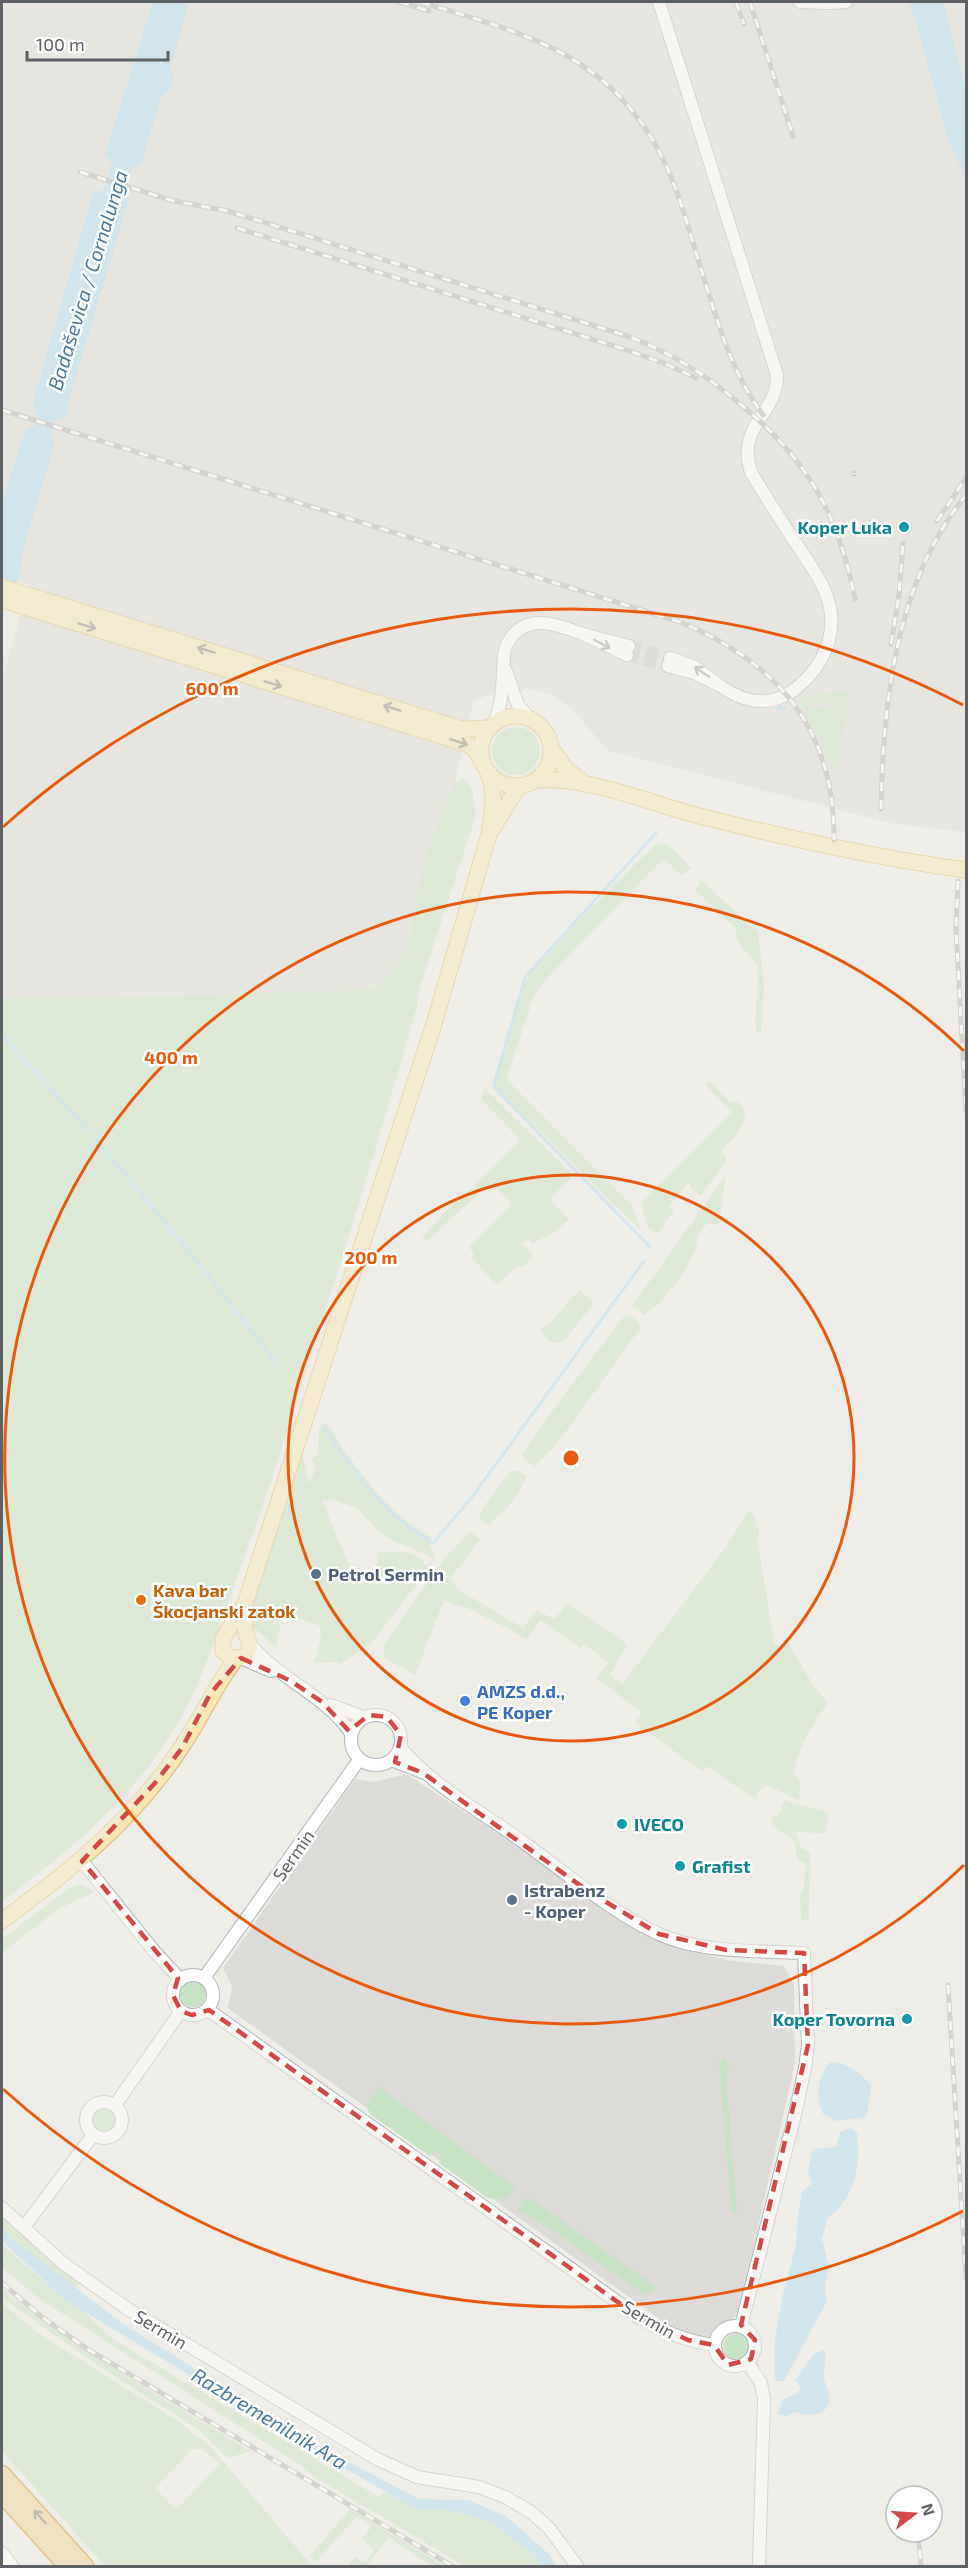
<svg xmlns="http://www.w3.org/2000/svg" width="968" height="2568" font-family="'Exo 2',sans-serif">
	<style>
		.industrial { fill: #dddbd8 }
		.green { fill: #c7e2c5; fill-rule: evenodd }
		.water { fill: #afdbf5 }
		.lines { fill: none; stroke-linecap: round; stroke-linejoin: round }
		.stream { stroke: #afdbf5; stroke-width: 3 }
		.minor-tunnel { stroke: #cac9c6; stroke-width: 12; stroke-dasharray: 12 6; stroke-linecap: butt }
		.minor-casing { stroke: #b3b6b9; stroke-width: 14 }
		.major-casing { stroke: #e1b86c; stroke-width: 17 }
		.highway-casing { stroke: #d8901b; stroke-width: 19 }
		.minor { stroke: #fff; stroke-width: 12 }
		.major { stroke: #f5e6b3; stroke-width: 15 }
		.highway { stroke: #f0d59a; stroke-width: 16 }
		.rail-casing { stroke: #b3b4b4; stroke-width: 5 }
		.rail { stroke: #fff; stroke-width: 3; stroke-dasharray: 9; stroke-linecap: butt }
		.oneway { stroke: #8b897c }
		.oneway2 { stroke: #9ea0a2 }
		.oneway3 { stroke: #898474 }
		.marked { fill: none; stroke: #d54745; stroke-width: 4.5; stroke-dasharray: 12 8; stroke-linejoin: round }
		.ring { fill: none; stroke: #e8590c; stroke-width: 3 }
		.culture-dot { fill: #0f9aa8; stroke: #fff; stroke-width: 2 }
		.service-dot { fill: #5c6f8a; stroke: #fff; stroke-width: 2 }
		.food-dot { fill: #e8710a; stroke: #fff; stroke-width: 2 }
		.shop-dot { fill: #3f7fe0; stroke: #fff; stroke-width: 2 }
		.labels { text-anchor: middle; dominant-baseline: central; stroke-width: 5; stroke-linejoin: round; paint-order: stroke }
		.culture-label { font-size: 18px; font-weight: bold; fill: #0d838f; stroke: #fff; text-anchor: end }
		.service-label { font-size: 18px; font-weight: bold; fill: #4e5e75; stroke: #fff; text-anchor: start }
		.food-label { font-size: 18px; font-weight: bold; fill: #c56008; stroke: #fff; text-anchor: start }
		.shop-label { font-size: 18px; font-weight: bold; fill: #366cbe; stroke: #fff; text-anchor: start }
		.street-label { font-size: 18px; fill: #5d6164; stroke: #fff }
		.water-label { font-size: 20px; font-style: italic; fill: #4a789d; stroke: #fff }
		.centre { fill: #e8590c; stroke: #fff; stroke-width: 3 }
		.ring-label { font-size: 18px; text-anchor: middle; font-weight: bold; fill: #e8590c; stroke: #fff; stroke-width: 5; stroke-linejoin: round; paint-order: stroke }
	</style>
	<rect width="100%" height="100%" fill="#eeece6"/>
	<g class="industrial">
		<path d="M2,2H966V832L895,824L608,751L571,708L551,695L530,689L487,696L473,701L455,782L444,808L403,955L386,981L363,990L92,998H2V679L29,585L2,576Z"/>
		<path d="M406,1774L669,1945L726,1960L784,1966L794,1984L795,2063L739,2312L728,2323L706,2338L688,2334L665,2323L228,2008L232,1986L223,1968L355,1779L374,1782Z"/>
	</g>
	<g class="green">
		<path d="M841,691H850L837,769H831L820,739L796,698ZM841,702V706L810,708L808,703Z"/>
		<circle cx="516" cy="751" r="24"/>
		<path d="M461,778L467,780L472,789L476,815L419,990L417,1006C374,1159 326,1311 277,1462C262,1510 244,1558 227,1606C210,1654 194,1701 165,1744C122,1808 63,1856 2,1901V998H92L363,990C415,978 413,903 425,861C433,834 444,808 455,782Z"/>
		<path d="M658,843L668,844L691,868L682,876L664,858L549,976L534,995L507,1077L508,1081L633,1207L641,1231L494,1085L493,1081L520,991L535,965L634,865Z"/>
		<path d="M702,880L749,925L758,931L764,987L761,1033H757C752,1012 761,990 757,968C753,951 737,955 736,929L695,889Z"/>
		<path d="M709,1080L728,1100L740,1103L746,1115L738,1134L721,1150L727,1159L701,1196L691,1189L689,1183L669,1206L674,1210L657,1234L647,1225L641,1203L732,1112L705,1084Z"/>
		<path d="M485,1088L573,1175L550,1199L569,1219L546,1239L542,1236L533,1244L527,1238L523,1244L534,1256L523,1267H517L497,1285L472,1258L474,1254L469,1247L511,1205L508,1198L492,1186L484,1189L427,1241L422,1237C452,1202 487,1175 519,1142L516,1135L481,1099Z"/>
		<path d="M726,1175L719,1225L708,1223C697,1232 699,1240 694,1252C687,1272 662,1304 644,1315L632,1306Z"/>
		<path d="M579,1290L594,1303L564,1341L558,1343L549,1341L539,1328L547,1326Z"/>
		<path d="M626,1314L633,1317L641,1327L557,1444L535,1466L526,1462L522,1455L560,1400Z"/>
		<path d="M324,1422C334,1429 338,1442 345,1452C375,1490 388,1513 431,1537L430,1548L436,1558L371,1644L340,1664L335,1662L314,1663L321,1637L320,1626L283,1612L276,1648L258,1631L247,1625L301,1447L309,1484L316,1467L312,1460L318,1453L319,1429ZM333,1499L358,1509L377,1530L390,1539L434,1558L427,1566C415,1549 394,1551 376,1553L378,1562L367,1578C364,1578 360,1578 357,1576C349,1571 328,1513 322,1500Z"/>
		<path d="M516,1470L527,1476C521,1488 516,1499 506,1509C500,1515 494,1518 489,1526L479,1519L484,1506L510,1472Z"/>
		<path d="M747,1512L753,1513L756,1521L754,1525L759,1529L758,1542L774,1643L779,1645L787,1642L814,1686L828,1703C813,1723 798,1748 794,1772L800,1783L799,1800L766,1785L757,1792L756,1800L706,1766L702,1771L635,1723L641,1715L639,1710L596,1678L609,1663L584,1644L580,1648L540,1620L527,1639L470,1609L444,1601L415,1675L386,1659L383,1652L385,1643L444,1559L470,1531L480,1539L450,1579L459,1590L523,1628L537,1611L555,1619L567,1603L623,1641L627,1646L610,1675L622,1685L731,1540Z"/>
		<path d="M784,1800L829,1813L825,1834L795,1831L802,1849L810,1853L809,1920H801L800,1896L803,1890L806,1864L797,1859L795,1842L773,1825L771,1816H778Z"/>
		<path d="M79,1884L91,1889L93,1893L60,1908L2,1953V1939L69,1888Z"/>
		<circle cx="193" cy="1994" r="13"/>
		<path d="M724,2057L729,2067L726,2078L737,2213H732L719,2061Z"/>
		<path d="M379,2087L516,2188L506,2199L488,2198L439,2163L442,2156L435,2151L430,2156L371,2115L366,2106Z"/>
		<circle cx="104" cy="2120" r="13"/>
		<path d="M527,2196L656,2287L652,2292L644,2294L546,2226L518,2210Z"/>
		<path d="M2,2217L55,2265L80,2283L73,2291L2,2232Z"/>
		<path d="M2,2245L58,2293L83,2308V2311L114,2340L379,2497L384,2492L414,2506L473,2513L483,2516L511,2533L547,2566H465L333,2488L309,2473L299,2464L38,2298L2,2268Z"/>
		<path d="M2,2289C79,2352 165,2399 250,2451L228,2458L199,2430L102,2368L2,2298Z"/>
		<path d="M2,2303L41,2335L175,2419L211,2447L312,2566H105L2,2451ZM192,2449H202L220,2464L176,2510L155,2488Z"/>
		<circle cx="736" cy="2347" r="13"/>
		<path d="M350,2509L444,2566H433L389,2538L366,2566H348L355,2557L364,2562L374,2550L362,2539L372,2526L357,2516L316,2562L310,2556Z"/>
	</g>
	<g class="water">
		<path d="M153,2H189L170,69L174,77L170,90L162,96L141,163L131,169L124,192L128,202L69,400L67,417L54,422L51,433L54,446L22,554L20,578L2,601V502L25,432L34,426L37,416L33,402L93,193L104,190L112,162L105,155Z"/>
		<path d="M909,2H944L966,93V180L947,136L920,35Z"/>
		<path d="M831,2062C848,2063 860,2073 871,2085L867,2117L835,2121L822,2113C816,2095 817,2076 831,2062Z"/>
		<path d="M851,2128L857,2133C862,2159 854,2204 828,2217L822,2239L829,2266L825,2286L827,2301L784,2381H775L774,2345L783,2294L796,2245L797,2221L802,2191L812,2184L808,2171L813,2149L836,2147L840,2132Z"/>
		<path d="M2,2227L11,2238L119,2321L312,2443L419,2499L468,2500L506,2516L550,2555L556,2566H542L533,2554L492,2522L449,2510H417L293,2438L65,2300L2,2241Z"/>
		<path d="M824,2350C828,2360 823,2369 824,2379C825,2384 828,2389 829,2393C832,2417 810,2417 795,2412L786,2416L778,2414L782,2400L797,2393L801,2387L795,2380L815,2353Z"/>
	</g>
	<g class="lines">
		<g class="stream">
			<path d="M778,709L785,708"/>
			<path d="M2,1035L88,1130"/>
			<path d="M95,1138L201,1266L279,1366"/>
			<path d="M650,1247L494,1087L525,977L656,833"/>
			<path d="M324,1428C354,1471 387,1517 433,1543L472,1497L644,1261"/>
		</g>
		<g class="minor-tunnel">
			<path d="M629,646L670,658"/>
			<path d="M627,655L668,666"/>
		</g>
		<g class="minor-casing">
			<g id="minor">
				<path d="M659,2L777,375C777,417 736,423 751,472C765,496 780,519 795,542C805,557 816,572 824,589C842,628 825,668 791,692C767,708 741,701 719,685"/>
				<path d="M800,2L828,3L846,2"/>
				<path d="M627,655L583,634L629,646"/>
				<path d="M668,666L694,673L719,685L695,667L670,658"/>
				<path d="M506,671L518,705L530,719"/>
				<path d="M494,723C504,700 502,679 504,655C505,647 508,640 514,634C533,614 561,626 583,634"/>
				<path d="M251,1645C280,1680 325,1695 351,1733"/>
				<path d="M241,1658L271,1671"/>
				<path d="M331,1705L363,1717"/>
				<circle cx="376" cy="1740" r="25"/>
				<path d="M400,1747C433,1787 481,1811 523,1842C565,1872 612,1913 659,1934C700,1953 760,1951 804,1953L808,2045L805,2068L794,2119L741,2326"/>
				<path d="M391,1760L422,1772"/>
				<path d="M82,1861L154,1951L180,1979"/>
				<circle cx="193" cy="1995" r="20"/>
				<path d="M204,1978L359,1760"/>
				<path d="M207,2009L640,2318C664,2332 687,2342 715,2345"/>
				<circle cx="104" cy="2120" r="18"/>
				<path d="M115,2105L181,2011"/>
				<path d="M2,2208L64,2264L128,2309L377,2459L417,2477L479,2487L505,2497L531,2512L549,2528L577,2566"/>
				<path d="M24,2227L93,2135"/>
				<circle cx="735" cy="2346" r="20"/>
				<path d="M748,2363L761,2383L764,2399L759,2566"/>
				<path d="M2,2553L12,2566"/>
			</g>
		</g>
		<g class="major-casing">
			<g id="major">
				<path d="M2,587L462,729L489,728"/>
				<path d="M2,600L467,744L475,750L482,762"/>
				<circle cx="516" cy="751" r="35"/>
				<path d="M551,748L566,769L583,782"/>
				<path d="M536,780C592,777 645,802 699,816C787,838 876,858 966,870"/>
				<path d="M493,828L518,787"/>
				<path d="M245,1604C246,1613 244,1626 246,1634C249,1643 253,1647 245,1656L232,1659L223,1651V1638L245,1604L434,1024L489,834L493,801L492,786L488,772"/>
				<path d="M2,1921C71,1870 133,1821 181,1748C201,1719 214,1687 236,1659"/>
			</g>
		</g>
		<g class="highway-casing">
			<g id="highway">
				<path d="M2,2474L85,2566"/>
				<path d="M2,2494L67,2566"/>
			</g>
		</g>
		<use href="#minor" class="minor"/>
		<use href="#major" class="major"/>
		<use href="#highway" class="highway"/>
		<g class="rail-casing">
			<g id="rail">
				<path d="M400,2L429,11"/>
				<path d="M421,2C521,33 608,52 661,155C680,192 690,235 703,275C718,324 732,373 763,415"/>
				<path d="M736,2L744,24"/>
				<path d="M750,2L793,136"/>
				<path d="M80,172L174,201L228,211L627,336C667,351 700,371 733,398C804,455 837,508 855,599"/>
				<path d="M237,228L627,350L666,364L696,378"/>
				<path d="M2,410L680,622C779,663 835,730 834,840"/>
				<path d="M854,473V474"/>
				<path d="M937,521L966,478"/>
				<path d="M891,644L899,595L903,543"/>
				<path d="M881,809C883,702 896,581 966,495"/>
				<path d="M958,881L956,928L966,1111"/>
				<path d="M948,1985L966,2278"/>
				<path d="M2,2283L43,2318L89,2350L452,2566"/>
				<path d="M918,2532L921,2566"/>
			</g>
		</g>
		<use href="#rail" class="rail"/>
	</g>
	<defs><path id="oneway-shaft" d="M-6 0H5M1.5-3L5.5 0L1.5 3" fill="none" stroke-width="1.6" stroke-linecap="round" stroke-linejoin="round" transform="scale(1.5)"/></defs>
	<g class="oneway">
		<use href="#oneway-shaft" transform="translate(87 626) rotate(17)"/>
		<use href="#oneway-shaft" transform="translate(206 650) rotate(-163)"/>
		<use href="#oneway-shaft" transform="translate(273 684) rotate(17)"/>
		<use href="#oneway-shaft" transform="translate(392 708) rotate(-163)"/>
		<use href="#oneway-shaft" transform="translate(459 742) rotate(19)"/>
	</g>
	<g class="oneway2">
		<use href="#oneway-shaft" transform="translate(602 644) rotate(28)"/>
		<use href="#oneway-shaft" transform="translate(702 672) rotate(-147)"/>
	</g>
	<use class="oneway3" href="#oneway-shaft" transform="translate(40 2517) rotate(-132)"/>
	<path d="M0 0H968V2568H0ZM241,1658L291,1681L322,1702L349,1731L369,1715L387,1717L401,1735L395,1762L423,1773L588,1891L659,1934L726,1950L804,1953L808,2045L741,2325L755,2340L751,2359L728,2365L714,2345L688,2340L640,2318L209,2010L192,2015L181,2011L173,1995L178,1978L82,1861L155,1783L182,1748L210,1694Z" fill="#eeece6" fill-opacity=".55" fill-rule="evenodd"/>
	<path class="marked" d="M241,1658L291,1681L322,1702L349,1731L369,1715L387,1717L401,1735L395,1762L423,1773L588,1891L659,1934L726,1950L804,1953L808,2045L741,2325L755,2340L751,2359L728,2365L714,2345L688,2340L640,2318L209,2010L192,2015L181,2011L173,1995L178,1978L82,1861L155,1783L182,1748L210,1694Z"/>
	<g class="ring">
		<circle cx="571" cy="1458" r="283"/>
		<path d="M964 1865A566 566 0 1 1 964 1051"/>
		<path d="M963 2211A849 849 0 0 1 3 2089M3 827A849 849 0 0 1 963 705"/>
	</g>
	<g class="culture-dot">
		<circle cx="904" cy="527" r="6"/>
		<circle cx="622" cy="1824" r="6"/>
		<circle cx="680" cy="1866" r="6"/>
		<circle cx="907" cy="2019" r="6"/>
	</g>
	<g class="service-dot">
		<circle cx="316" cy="1574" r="6"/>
		<circle cx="512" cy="1900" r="6"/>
	</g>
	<circle class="food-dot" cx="141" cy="1600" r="6"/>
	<circle class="shop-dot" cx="465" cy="1701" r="6"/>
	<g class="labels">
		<g class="culture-label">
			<text x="892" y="527">Koper Luka</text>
			<text x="634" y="1824" text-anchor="start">IVECO</text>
			<text x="692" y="1866" text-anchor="start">Grafist</text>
			<text x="895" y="2019">Koper Tovorna</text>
		</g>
		<g class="service-label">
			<text x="328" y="1574">Petrol Sermin</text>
			<text x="524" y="1890">Istrabenz<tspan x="524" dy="21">- Koper</tspan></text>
		</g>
		<g class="food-label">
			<text x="153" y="1590">Kava bar<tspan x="153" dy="21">Škocjanski zatok</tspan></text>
		</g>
		<g class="shop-label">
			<text x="477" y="1691">AMZS d.d.,<tspan x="477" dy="21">PE Koper</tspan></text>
		</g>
		<g class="street-label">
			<text transform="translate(293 1855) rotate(-55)">Sermin</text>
			<text transform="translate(649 2319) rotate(30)">Sermin</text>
			<text transform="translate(161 2329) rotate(31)">Sermin</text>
		</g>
		<g class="water-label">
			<text transform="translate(87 280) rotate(-73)">Badaševica / Cornalunga</text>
			<text transform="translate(270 2418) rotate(31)">Razbremenilnik Ara</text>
		</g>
	</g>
	<circle cx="571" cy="1458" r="9" class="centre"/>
	<g class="ring-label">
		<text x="212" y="695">600 m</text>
		<text x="171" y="1064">400 m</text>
		<text x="371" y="1264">200 m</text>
	</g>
	<rect width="968" height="2568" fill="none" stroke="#5d6164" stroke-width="6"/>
	<g transform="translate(914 2514) rotate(73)"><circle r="28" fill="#ffffff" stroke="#bec0c1" stroke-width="1.5"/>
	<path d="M0-4.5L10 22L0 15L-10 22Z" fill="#d54745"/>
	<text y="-9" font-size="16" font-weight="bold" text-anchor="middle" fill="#5d6164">N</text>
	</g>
	<path d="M27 51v9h141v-9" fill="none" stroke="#5d6164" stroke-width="3"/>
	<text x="36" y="51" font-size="18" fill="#5d6164" stroke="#ffffff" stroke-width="4.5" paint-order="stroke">100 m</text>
</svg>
